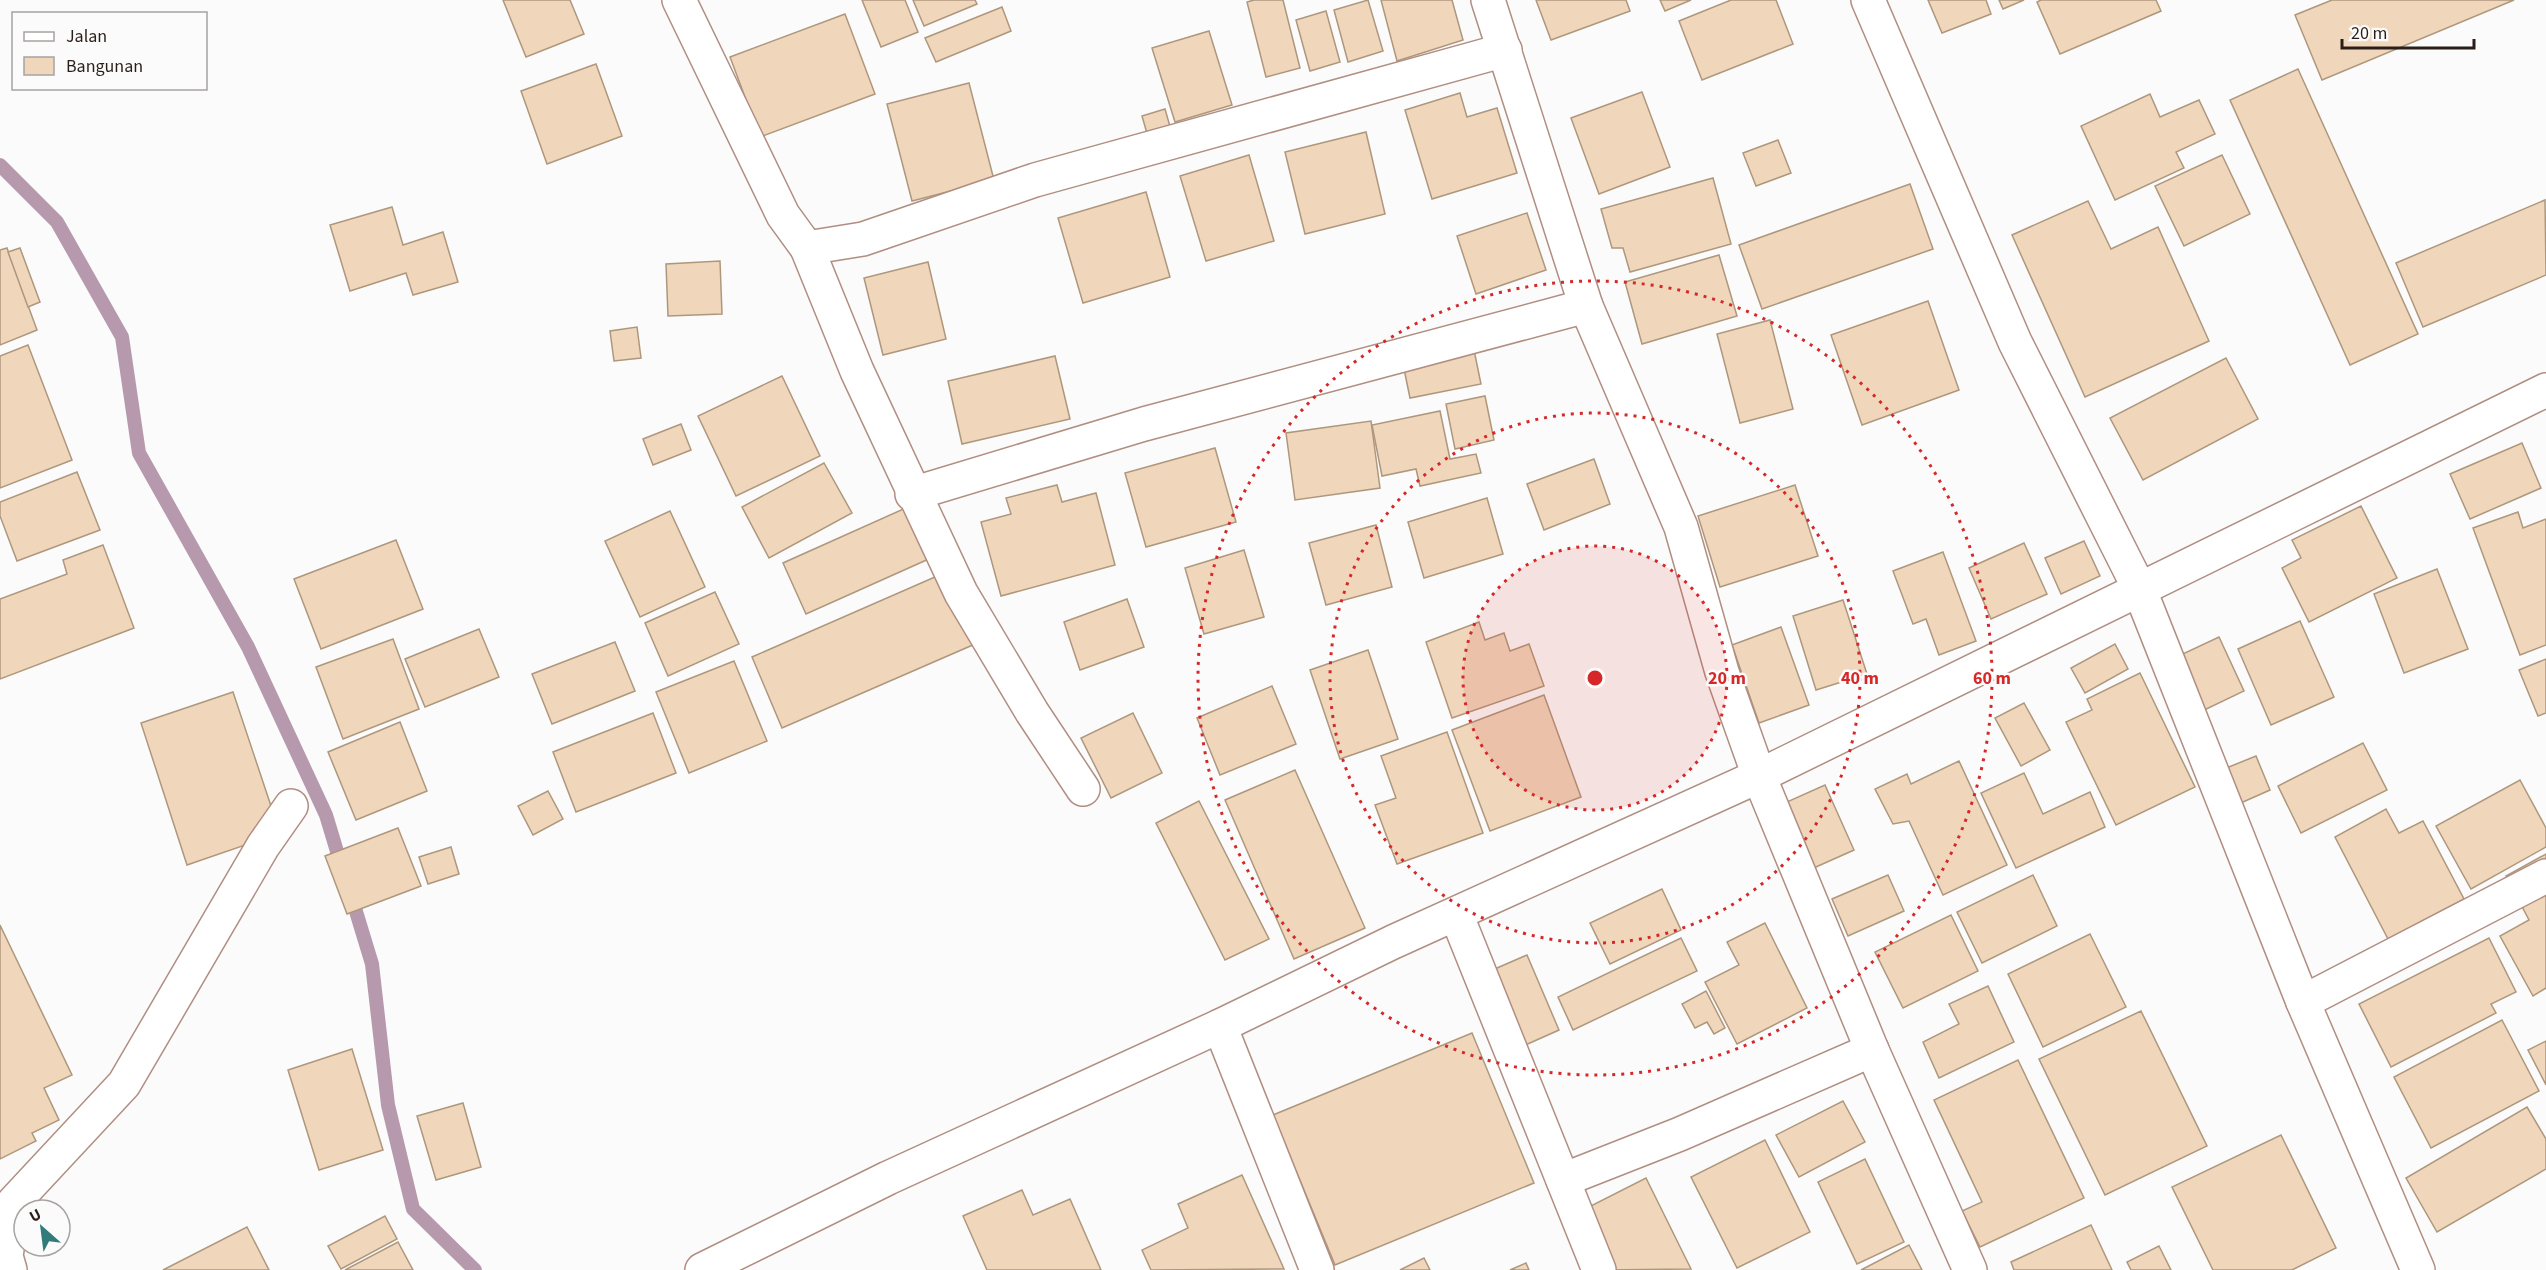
<svg xmlns="http://www.w3.org/2000/svg" width="2546" height="1270" font-family="'Source Sans 3',sans-serif">
	<style>
		.lines { fill: none; stroke-linecap: round; stroke-linejoin: round }
		.stream { stroke: #b799ae; stroke-width: 14 }
		.building { fill: #f0d7bc; stroke: #ae977c; stroke-width: 1.5 }
		.minor-casing { stroke: #b18e82; stroke-width: 36 }
		.minor { stroke: #fff; stroke-width: 33 }
		.ring { fill: none; stroke: #d62828; stroke-width: 3; stroke-dasharray: 3 6 }
		.centre { fill: #d62828; stroke: #fbfbfb; stroke-width: 3 }
		.ring-label { font-size: 18px; text-anchor: middle; font-weight: bold; fill: #d62828; stroke: #fbfbfb; stroke-width: 5; stroke-linejoin: round; paint-order: stroke }
	</style>
	<rect width="100%" height="100%" fill="#fbfbfb"/>
	<g class="lines">
		<g class="stream">
			<path d="M0,165L57,222L122,337L139,453L248,647L326,815L342,868"/>
			<path d="M351,895L372,964L388,1105L413,1209L475,1270"/>
		</g>
	</g>
	<g class="building">
		<path d="M503,0H570L584,34L526,57Z"/>
		<path d="M862,0H905L918,32L881,47Z"/>
		<path d="M913,0H975L977,4L924,26Z"/>
		<path d="M1254,0H1283L1300,68L1266,77L1247,2Z"/>
		<path d="M1368,0L1383,51L1348,62L1334,10Z"/>
		<path d="M1381,0H1452L1463,40L1397,61Z"/>
		<path d="M1536,0H1626L1630,11L1551,40Z"/>
		<path d="M1660,0H1691L1665,11Z"/>
		<path d="M1731,0H1776L1793,44L1702,80L1679,21Z"/>
		<path d="M1928,0H1986L1991,14L1942,33Z"/>
		<path d="M1999,0H2024L2003,9Z"/>
		<path d="M2041,0H2156L2161,11L2060,54L2037,2Z"/>
		<path d="M2332,0H2514L2322,80L2295,15Z"/>
		<path d="M1002,7L1011,31L936,62L925,38Z"/>
		<path d="M1326,11L1340,62L1310,71L1296,20Z"/>
		<path d="M845,14L875,94L760,137L730,57Z"/>
		<path d="M1209,31L1232,105L1175,122L1152,48Z"/>
		<path d="M596,64L622,136L547,164L521,91Z"/>
		<path d="M2298,69L2418,334L2350,365L2230,100Z"/>
		<path d="M969,83L994,180L912,201L887,104Z"/>
		<path d="M1642,92L1670,167L1599,194L1571,118Z"/>
		<path d="M1460,93L1467,117L1497,108L1517,173L1432,199L1405,110Z"/>
		<path d="M2150,94L2160,117L2199,100L2215,134L2176,152L2184,168L2115,200L2081,126Z"/>
		<path d="M1165,109L1171,130L1148,137L1142,116Z"/>
		<path d="M1366,132L1385,214L1305,234L1285,152Z"/>
		<path d="M1778,140L1791,173L1756,186L1743,153Z"/>
		<path d="M1249,155L1274,241L1206,261L1180,176Z"/>
		<path d="M2222,155L2250,214L2184,246L2155,186Z"/>
		<path d="M1713,178L1731,244L1630,272L1623,248H1612L1601,209Z"/>
		<path d="M1910,184L1933,249L1762,309L1739,245Z"/>
		<path d="M1146,192L1170,277L1083,303L1058,218Z"/>
		<path d="M2545,200L2546,275L2423,327L2396,263Z"/>
		<path d="M2088,201L2111,249L2158,227L2209,341L2085,397L2012,235Z"/>
		<path d="M392,207L403,245L443,232L458,282L413,295L406,273L350,291L330,225Z"/>
		<path d="M1527,213L1546,270L1476,294L1457,236Z"/>
		<path d="M7,248L37,330L0,345V250Z"/>
		<path d="M20,248L40,302L28,307L8,252Z"/>
		<path d="M1719,255L1737,316L1642,344L1625,282Z"/>
		<path d="M720,261L722,314L668,316L666,264Z"/>
		<path d="M928,262L946,339L883,355L864,278Z"/>
		<path d="M1928,301L1959,390L1862,425L1831,335Z"/>
		<path d="M1770,320L1793,409L1740,423L1717,334Z"/>
		<path d="M637,327L641,358L614,361L610,331Z"/>
		<path d="M28,345L72,460L0,488V356Z"/>
		<path d="M1474,350L1481,384L1410,398L1403,364Z"/>
		<path d="M1055,356L1070,419L962,444L948,381Z"/>
		<path d="M2226,358L2258,419L2143,480L2110,418Z"/>
		<path d="M782,376L820,456L736,496L698,416Z"/>
		<path d="M1485,396L1494,440L1455,449L1446,404Z"/>
		<path d="M1440,411L1450,459L1476,454L1481,473L1420,486L1416,469L1382,476L1372,425Z"/>
		<path d="M1371,421L1380,488L1295,500L1286,433Z"/>
		<path d="M681,424L691,450L653,465L643,439Z"/>
		<path d="M2522,443L2541,488L2470,519L2450,474Z"/>
		<path d="M1215,448L1236,522L1146,547L1125,473Z"/>
		<path d="M1594,459L1610,504L1544,530L1527,484Z"/>
		<path d="M824,463L852,513L769,558L742,507Z"/>
		<path d="M77,472L100,530L17,561L0,516V502Z"/>
		<path d="M1057,485L1062,502L1096,493L1115,565L1001,596L981,522L1011,514L1006,498Z"/>
		<path d="M1795,485L1818,556L1720,587L1698,516Z"/>
		<path d="M928,498L951,549L806,614L783,563Z"/>
		<path d="M1487,498L1503,554L1424,578L1408,522Z"/>
		<path d="M2361,506L2397,578L2309,622L2282,568L2301,558L2292,540Z"/>
		<path d="M670,511L705,587L640,617L605,541Z"/>
		<path d="M2518,512L2523,528L2546,519V645L2520,655L2473,528Z"/>
		<path d="M1376,525L1392,587L1326,605L1309,543Z"/>
		<path d="M396,540L423,609L321,649L294,579Z"/>
		<path d="M2084,541L2100,576L2061,594L2045,558Z"/>
		<path d="M2024,543L2047,594L1991,619L1969,568Z"/>
		<path d="M103,545L134,628L0,679V599L67,574L63,560Z"/>
		<path d="M1244,550L1264,617L1204,634L1185,568Z"/>
		<path d="M1943,552L1976,641L1939,655L1926,619L1913,624L1893,571Z"/>
		<path d="M2437,569L2468,649L2404,673L2374,594Z"/>
		<path d="M944,573L975,644L782,728L752,657Z"/>
		<path d="M715,592L739,644L668,676L645,623Z"/>
		<path d="M1127,599L1144,647L1080,670L1064,622Z"/>
		<path d="M1843,600L1867,674L1816,690L1793,616Z"/>
		<path d="M2300,621L2334,697L2271,725L2238,649Z"/>
		<path d="M1479,622L1485,640L1504,633L1510,651L1529,644L1544,686L1452,718L1426,642Z"/>
		<path d="M1781,627L1809,705L1759,723L1732,645Z"/>
		<path d="M479,629L499,677L425,707L405,659Z"/>
		<path d="M2219,637L2244,691L2198,713L2172,659Z"/>
		<path d="M393,639L419,709L343,739L316,667Z"/>
		<path d="M615,642L635,691L552,724L532,674Z"/>
		<path d="M2115,644L2128,669L2085,693L2071,668Z"/>
		<path d="M1368,650L1398,739L1340,759L1310,670Z"/>
		<path d="M2546,659V713L2538,716L2519,670Z"/>
		<path d="M734,661L767,741L689,773L656,692Z"/>
		<path d="M2140,673L2195,787L2116,825L2066,722L2092,710L2087,699Z"/>
		<path d="M1272,686L1296,744L1220,775L1197,718Z"/>
		<path d="M233,692L280,833L187,865L141,723Z"/>
		<path d="M1544,695L1581,797L1490,831L1452,730Z"/>
		<path d="M2024,703L2050,750L2021,766L1995,718Z"/>
		<path d="M653,713L676,773L576,812L553,752Z"/>
		<path d="M1133,713L1162,773L1111,798L1081,738Z"/>
		<path d="M400,722L427,791L356,820L328,752Z"/>
		<path d="M1447,732L1483,833L1397,864L1375,805L1396,798L1381,756Z"/>
		<path d="M2363,743L2387,790L2301,833L2278,786Z"/>
		<path d="M2256,756L2270,790L2234,806L2219,771Z"/>
		<path d="M1959,761L2007,865L1943,895L1909,821L1893,824L1875,789L1907,774L1911,784Z"/>
		<path d="M1295,770L1365,928L1294,959L1225,800Z"/>
		<path d="M2024,773L2043,814L2090,792L2105,827L2016,868L1981,793Z"/>
		<path d="M2520,780L2546,828V847L2471,889L2436,826Z"/>
		<path d="M1825,785L1854,850L1798,875L1769,810Z"/>
		<path d="M548,791L563,819L533,835L518,806Z"/>
		<path d="M1199,801L1269,939L1225,960L1156,823Z"/>
		<path d="M2386,809L2399,833L2423,821L2464,899L2388,939L2335,837Z"/>
		<path d="M398,828L421,886L347,914L325,856Z"/>
		<path d="M451,847L459,874L428,884L419,857Z"/>
		<path d="M2546,854V988L2533,996L2500,936L2529,920L2506,876Z"/>
		<path d="M1888,875L1904,911L1848,936L1832,899Z"/>
		<path d="M2033,875L2057,926L1982,963L1957,912Z"/>
		<path d="M1662,889L1681,930L1610,964L1590,923Z"/>
		<path d="M1951,915L1978,971L1903,1008L1875,952Z"/>
		<path d="M1765,923L1807,1008L1737,1044L1705,982L1739,965L1727,942Z"/>
		<path d="M0,925L72,1075L44,1088L59,1120L32,1133L36,1141L0,1159Z"/>
		<path d="M2090,934L2126,1007L2043,1047L2008,974Z"/>
		<path d="M1681,938L1697,971L1573,1030L1558,997Z"/>
		<path d="M2489,938L2516,992L2491,1004L2496,1013L2391,1067L2359,1004Z"/>
		<path d="M1527,955L1559,1030L1514,1050L1481,975Z"/>
		<path d="M1988,986L2014,1042L1939,1078L1923,1042L1959,1024L1949,1004Z"/>
		<path d="M1706,991L1725,1028L1714,1034L1707,1022L1695,1028L1682,1004Z"/>
		<path d="M2141,1011L2207,1146L2105,1195L2039,1059Z"/>
		<path d="M2502,1020L2539,1091L2431,1148L2394,1077Z"/>
		<path d="M1472,1033L1534,1183L1335,1265L1273,1115Z"/>
		<path d="M2546,1041V1085L2528,1050Z"/>
		<path d="M352,1049L383,1150L319,1170L288,1070Z"/>
		<path d="M2018,1060L2084,1198L1980,1247L1962,1211L1982,1202L1934,1100Z"/>
		<path d="M1843,1101L1865,1142L1799,1177L1776,1135Z"/>
		<path d="M463,1103L481,1167L436,1180L417,1116Z"/>
		<path d="M2527,1107L2546,1139V1169L2437,1232L2406,1178Z"/>
		<path d="M2281,1135L2336,1248L2292,1270H2213L2172,1187Z"/>
		<path d="M1765,1140L1810,1232L1737,1268L1691,1177Z"/>
		<path d="M1865,1159L1904,1242L1857,1264L1818,1182Z"/>
		<path d="M1242,1175L1284,1269L1151,1270L1142,1250L1188,1228L1178,1204Z"/>
		<path d="M1646,1178L1691,1269L1600,1270L1573,1215Z"/>
		<path d="M1022,1190L1033,1215L1070,1199L1101,1270H987L963,1216Z"/>
		<path d="M385,1216L397,1239L341,1269L328,1246Z"/>
		<path d="M2091,1225L2112,1270H2014L2011,1262Z"/>
		<path d="M247,1227L269,1270H163Z"/>
		<path d="M398,1242L413,1270H345Z"/>
		<path d="M1909,1245L1922,1270H1861Z"/>
		<path d="M2159,1246L2171,1270H2131L2127,1262Z"/>
		<path d="M1424,1258L1430,1270H1400Z"/>
		<path d="M1526,1263L1529,1270H1510Z"/>
	</g>
	<g class="lines">
		<g class="minor-casing">
			<g id="minor">
				<path d="M679,0L783,215L807,248L863,239L1035,180L1505,50"/>
				<path d="M1488,0L1586,306L1681,527L1722,672L1759,776L1872,1050L1970,1270"/>
				<path d="M1868,0L2015,342L2139,588L2303,1002L2418,1270"/>
				<path d="M807,248L857,371L961,593L1032,712L1083,789"/>
				<path d="M912,494L1144,424L1586,306"/>
				<path d="M1456,914L1599,1270"/>
				<path d="M2303,1002L2546,876"/>
				<path d="M1220,1026L1317,1270"/>
				<path d="M1563,1180L1680,1134L1872,1050"/>
				<path d="M10,1270L6,1256L14,1202L124,1084L263,846L291,806"/>
				<path d="M702,1270L888,1178L1220,1026L1393,942L1759,776L2546,390"/>
			</g>
		</g>
		<use href="#minor" class="minor"/>
	</g>
	<circle cx="1595" cy="678" r="132" fill="#d62828" fill-opacity=".12"/>
	<g class="ring">
		<circle cx="1595" cy="678" r="132"/>
		<circle cx="1595" cy="678" r="265"/>
		<circle cx="1595" cy="678" r="397"/>
	</g>
	<circle cx="1595" cy="678" r="9" class="centre"/>
	<g class="ring-label">
		<text x="1727" y="684">20 m</text>
		<text x="1860" y="684">40 m</text>
		<text x="1992" y="684">60 m</text>
	</g>
	<rect x="12" y="12" width="195" height="78" fill="#fbfbfb" stroke="#a8a3a1" stroke-width="1.5"/>
	<rect x="24" y="32" width="30" height="9" fill="#ffffff" stroke="#a8a3a1" stroke-width="1.5"/>
	<text x="66" y="42" font-size="18" fill="#2b1e19">Jalan</text>
	<rect x="24" y="57" width="30" height="18" fill="#f0d7bc" stroke="#a8a3a1" stroke-width="1.5"/>
	<text x="66" y="72" font-size="18" fill="#2b1e19">Bangunan</text>
	<g transform="translate(42 1228) rotate(332)"><circle r="28" fill="#fbfbfb" stroke="#a8a3a1" stroke-width="1.5"/>
	<path d="M0-4.5L10 22L0 15L-10 22Z" fill="#317b7b"/>
	<text y="-9" font-size="16" font-weight="bold" text-anchor="middle" fill="#2b1e19">U</text>
	</g>
	<path d="M2342 39v9h132v-9" fill="none" stroke="#2b1e19" stroke-width="3"/>
	<text x="2351" y="39" font-size="18" fill="#2b1e19" stroke="#fbfbfb" stroke-width="4.5" paint-order="stroke">20 m</text>
</svg>
